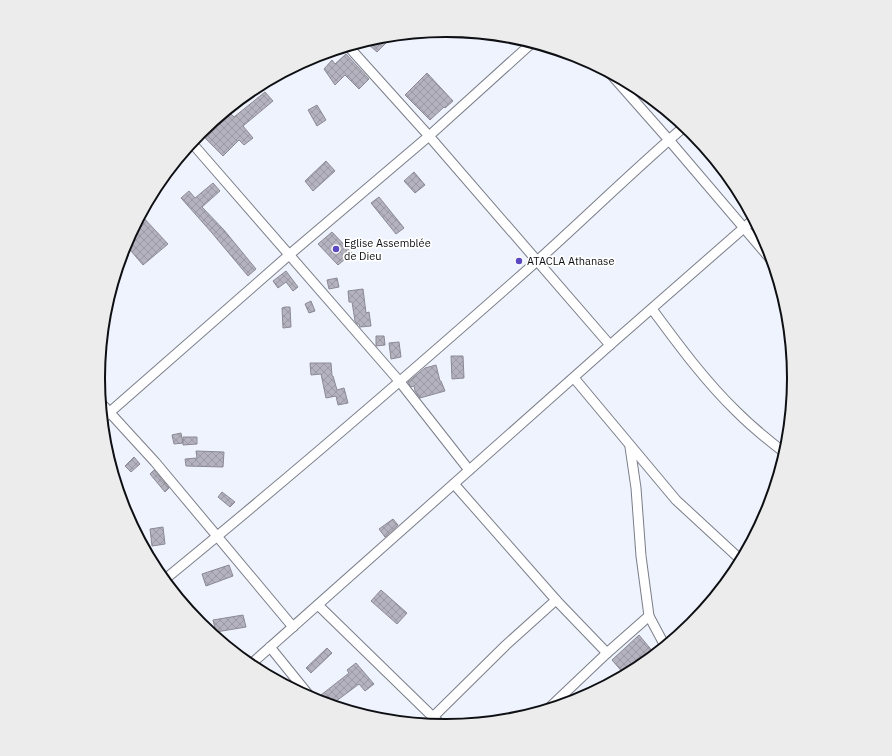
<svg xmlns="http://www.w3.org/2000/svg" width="892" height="756" font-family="'IBM Plex Sans',sans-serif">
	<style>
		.building { fill: url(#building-cross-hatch); stroke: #8b8a94 }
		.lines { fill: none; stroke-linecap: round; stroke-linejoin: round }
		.street-casing { stroke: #7b7e89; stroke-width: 11 }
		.street { stroke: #fff; stroke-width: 9 }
		.poi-dot { fill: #5a49c1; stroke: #fff; stroke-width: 1.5 }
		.labels { text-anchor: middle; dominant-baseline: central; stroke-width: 3.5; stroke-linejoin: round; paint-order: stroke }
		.poi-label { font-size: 11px; fill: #0e0f13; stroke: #fff; text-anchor: start }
		.rim { fill: none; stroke: #0e0f13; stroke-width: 2 }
	</style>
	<defs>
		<pattern id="building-cross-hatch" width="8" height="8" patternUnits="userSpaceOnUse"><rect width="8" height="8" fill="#b4b2be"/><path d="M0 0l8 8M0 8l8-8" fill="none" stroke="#9a98a2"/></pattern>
	</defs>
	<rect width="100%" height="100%" fill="#eef3fe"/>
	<g class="building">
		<path d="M379,37L386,43L377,52L368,44L366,40Z"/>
		<path d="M346,54L369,79L359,89L345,75L335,85L324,69L332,60L335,64Z"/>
		<path d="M427,73L453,101L445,108L444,107L430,120L405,95Z"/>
		<path d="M265,92L273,101L243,126L253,138L244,145L239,140L223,156L204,137L222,120L219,117L227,110L234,117Z"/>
		<path d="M317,105L326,120L317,126L308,110Z"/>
		<path d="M326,161L335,171L313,191L305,181Z"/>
		<path d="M414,172L425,185L415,193L404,181Z"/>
		<path d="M213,183L220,191L202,207L224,230L256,269L248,276L212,233L181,198L189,191L195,198Z"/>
		<path d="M379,197L404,228L396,234L371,203Z"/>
		<path d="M141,215L168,244L143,265L125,244Z"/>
		<path d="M332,232L352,253L338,265L318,244Z"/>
		<path d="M286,271L298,287L293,291L286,282L278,288L273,281Z"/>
		<path d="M337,278L339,287L329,289L327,280Z"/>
		<path d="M363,289L366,313L369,312L371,326L360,327L359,324H357L355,321L352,302H349L348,291Z"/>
		<path d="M311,301L315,311L309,313L305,304Z"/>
		<path d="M285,307H290L291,327L283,328L282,308Z"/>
		<path d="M376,336H384L385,345L376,346Z"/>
		<path d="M399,342L401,357L391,359L389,343Z"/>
		<path d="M451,356H463L464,378L452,379Z"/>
		<path d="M310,363H331L332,376H333L337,390L344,388L348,403L338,405L336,396L326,398L321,374L311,375Z"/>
		<path d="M436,365L440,381H441L445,391L420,398L415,391L414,386L411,387L408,382L425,368Z"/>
		<path d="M181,433L183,443L174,444L172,435Z"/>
		<path d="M183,437H197V444L183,445Z"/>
		<path d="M196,451L224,452L223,467L186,466L185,459L197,458Z"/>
		<path d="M134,457L140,464L131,472L125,466Z"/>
		<path d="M154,470L169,488L165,492L150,474Z"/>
		<path d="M222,492L235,502L230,507L218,497Z"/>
		<path d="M393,519L398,525L385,537L379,529Z"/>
		<path d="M163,527L165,544L152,546L150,529Z"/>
		<path d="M229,565L233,576L206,586L202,574Z"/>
		<path d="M381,590L407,613L397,624L371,601Z"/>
		<path d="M243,615L246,627L216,632L213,620Z"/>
		<path d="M639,635L654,653L635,670L625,675L612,660Z"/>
		<path d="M327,648L332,653L311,673L306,668Z"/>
		<path d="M356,663L374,684L365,691L359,684L331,705L328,704L321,695L349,673L347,670Z"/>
	</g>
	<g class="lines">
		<g class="street-casing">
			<g id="street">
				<path d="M348,46L429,136L610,345"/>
				<path d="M609,72L669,140L773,262"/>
				<path d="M191,142L400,382L469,470"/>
				<path d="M652,309C678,344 704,380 736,411C751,426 768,440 785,453"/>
				<path d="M574,378L676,500L741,560"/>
				<path d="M101,403L155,462L293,627"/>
				<path d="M102,419L289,255L429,136L533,42"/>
				<path d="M630,447L636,488L641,556L649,616L665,646"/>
				<path d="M164,580C290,477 414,370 536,262C586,217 634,170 685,126"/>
				<path d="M556,600L607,653"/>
				<path d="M318,605L433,717"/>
				<path d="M270,647L312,699"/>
				<path d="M250,665L610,345L754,219"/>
				<path d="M548,709L607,653L649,616"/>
				<path d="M443,726L433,717L506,645L556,600L454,484"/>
			</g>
		</g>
		<use href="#street" class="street"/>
	</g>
	<g class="poi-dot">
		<circle cx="336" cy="249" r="4"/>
		<circle cx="519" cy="261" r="4"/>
	</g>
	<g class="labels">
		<g class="poi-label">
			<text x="344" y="243">Eglise Assemblée<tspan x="344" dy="13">de Dieu</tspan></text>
			<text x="527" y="261">ATACLA Athanase</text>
		</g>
	</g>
	<path d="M0 0H892V756H0ZM105 378a341 341 0 1 1 682 0a341 341 0 1 1-682 0Z" fill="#ececec" fill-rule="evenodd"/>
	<path class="rim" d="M105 378a341 341 0 1 1 682 0a341 341 0 1 1-682 0Z"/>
</svg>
